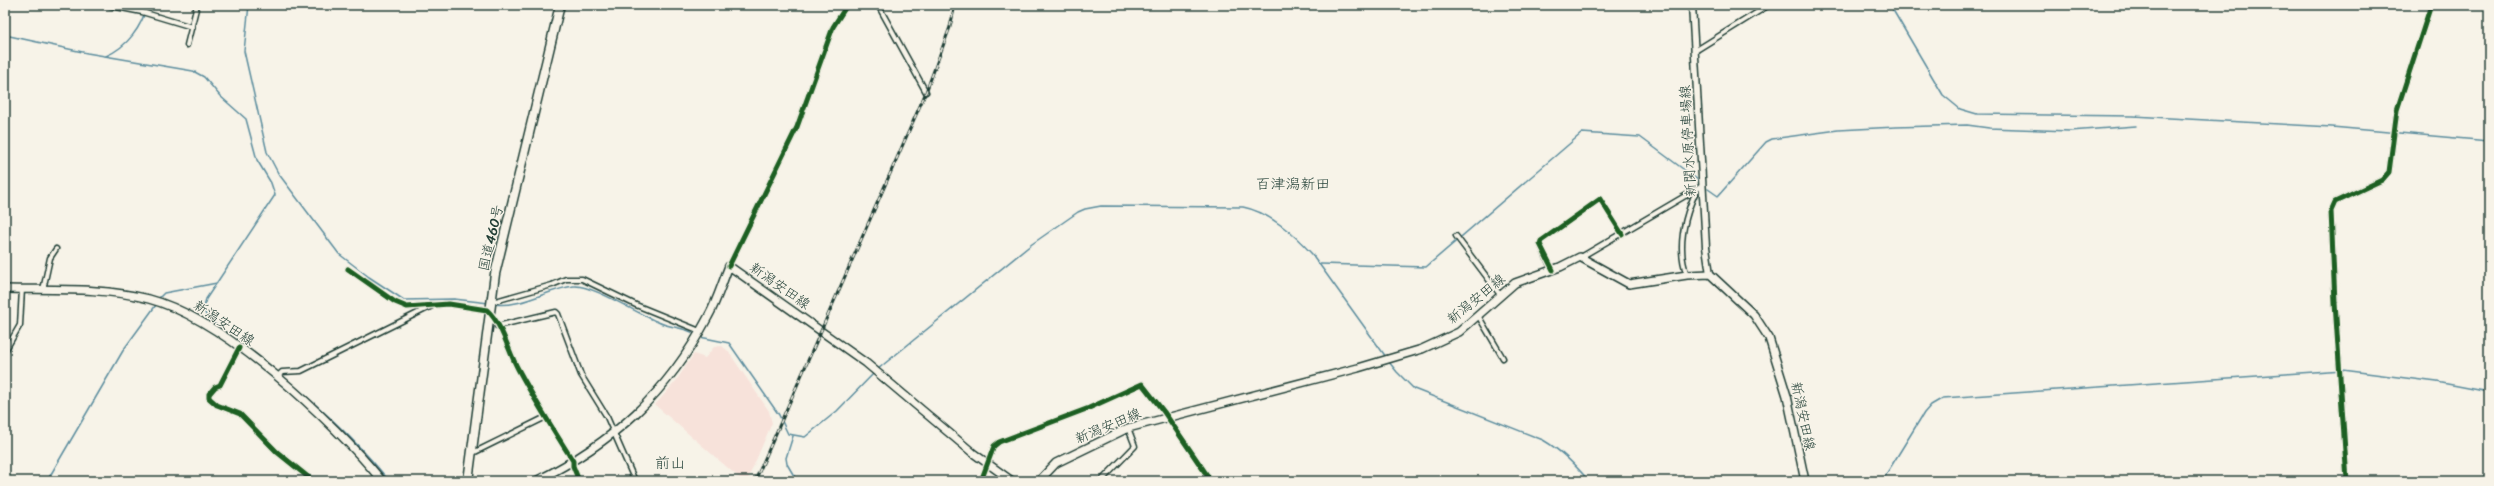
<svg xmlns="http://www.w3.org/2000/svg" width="2494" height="486" font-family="Sriracha,'Klee One',sans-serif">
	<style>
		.built { fill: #f7e2da }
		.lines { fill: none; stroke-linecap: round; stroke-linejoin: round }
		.stream { stroke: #5c8d9e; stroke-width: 1.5 }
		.street-casing { stroke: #1f3d34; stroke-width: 7 }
		.secondary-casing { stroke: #1f3d34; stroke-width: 9 }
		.primary-casing { stroke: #1f3d34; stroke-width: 10 }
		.highway-casing { stroke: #1f3d34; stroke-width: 11 }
		.street { stroke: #f7f3e8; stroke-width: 4 }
		.secondary { stroke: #f7f3e8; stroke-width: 6 }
		.primary { stroke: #f7f3e8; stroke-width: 7 }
		.highway { stroke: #f7f3e8; stroke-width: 8 }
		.rail-casing { stroke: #1f3d34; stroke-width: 3 }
		.rail { stroke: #f7f3e8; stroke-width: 1.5; stroke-dasharray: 4.5; stroke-linecap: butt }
		.cycleway-casing { stroke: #f7f3e8; stroke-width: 8 }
		.cycleway { stroke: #1b5e20; stroke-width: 5 }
		.labels { text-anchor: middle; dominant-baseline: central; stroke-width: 3; stroke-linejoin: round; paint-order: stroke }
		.street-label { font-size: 14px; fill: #1f3d34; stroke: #f7f3e8 }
		.neighbourhood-label { font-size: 15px; fill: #1f3d34; stroke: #f7f3e8 }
	</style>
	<rect width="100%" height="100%" fill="#f7f3e8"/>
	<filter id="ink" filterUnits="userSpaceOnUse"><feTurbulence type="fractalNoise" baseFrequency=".025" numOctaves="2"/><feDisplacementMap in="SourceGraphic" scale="8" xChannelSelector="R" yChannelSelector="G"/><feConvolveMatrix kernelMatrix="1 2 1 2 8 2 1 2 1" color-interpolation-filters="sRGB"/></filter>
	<g filter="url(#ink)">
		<path class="built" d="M722,346L728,351L769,411L772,423L747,481H743L655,405L676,381L694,354L705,358L714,347Z"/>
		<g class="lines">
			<g class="stream">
				<path d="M249,5L244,51L267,152L278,173L339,254L369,277L404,300L454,299L489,303"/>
				<path d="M1890,5L1943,95L1960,109L1977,114L2133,116L2332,127L2489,141"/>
				<path d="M5,35L87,53L193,71L204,77L220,96L246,119L257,160L271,183L275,195L206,299C203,307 204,312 208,319C273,368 338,417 389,481"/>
				<path d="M106,56C127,47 142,27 147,5"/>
				<path d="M1708,189L1718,196L1766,142L1772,139L1838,130L1896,127L1967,125L1989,128L2070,131L2136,126"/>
				<path d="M1320,264L1426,267L1582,133L1640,137L1698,180"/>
				<path d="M159,298L164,293L217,283"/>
				<path d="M494,304C523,308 547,289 574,286C591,284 640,315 658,322C670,328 684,327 695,334"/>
				<path d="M700,337L729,343L779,415L788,434L805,437L837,411L874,373"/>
				<path d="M1389,362L1397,372L1414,389L1543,440C1562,451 1575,465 1589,481"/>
				<path d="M878,369L1032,244L1078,212L1085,209L1101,206L1243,207C1269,212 1295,235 1312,254L1386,357"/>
				<path d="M793,436L786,458L787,464L797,481"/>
				<path d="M47,481L124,349L156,305"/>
				<path d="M1882,481L1924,413L1931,405L1943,398L2343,370L2437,382L2489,392"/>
			</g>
			<g class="street-casing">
				<g id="street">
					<path d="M106,5L142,12L192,27"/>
					<path d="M878,5L926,92"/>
					<path d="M187,45L197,5"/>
					<path d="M1695,51L1769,5"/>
					<path d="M1456,236L1501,296"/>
					<path d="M1581,257L1702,186"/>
					<path d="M729,266L797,127L833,27L847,5"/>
					<path d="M348,269L395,302L407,307L449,304L487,310C503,325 508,351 518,369C535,401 554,431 573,461V466L579,481"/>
					<path d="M1552,270L1540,244L1541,241L1600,199L1622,234"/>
					<path d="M1687,275C1676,247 1684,217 1697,189"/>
					<path d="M43,290L50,258L56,249"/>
					<path d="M492,302L552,285L566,279H582L636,305L700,331"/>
					<path d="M1479,317L1503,358"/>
					<path d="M497,326L556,312L558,314L581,375L607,417L635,481"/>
					<path d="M239,348L220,385L215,387L209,394V398L217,405L240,414L277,452L313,481"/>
					<path d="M5,351L20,325L22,289"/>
					<path d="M277,377L282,372L301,371L432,306"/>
					<path d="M473,453L546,417"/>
					<path d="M981,481L994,446L999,442L1089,408L1142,384L1164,412L1211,481"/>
					<path d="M1101,481L1135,446L1128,428"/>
					<path d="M2347,481L2335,303L2331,211L2335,202L2382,180L2389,172L2397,110L2431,5"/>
				</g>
			</g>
			<g class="secondary-casing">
				<path id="secondary" d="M1692,5L1706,247L1710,274"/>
			</g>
			<g class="primary-casing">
				<g id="primary">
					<path d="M5,289C53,290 103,287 149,299C225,319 333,421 382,481"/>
					<path d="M536,481C613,443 668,393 708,317C717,301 722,283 729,266L866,363L973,453L1012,481"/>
					<path d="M1039,481L1056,463L1128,428L1358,368L1422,349L1459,332L1515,283L1560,267L1580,257L1629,284L1687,275L1710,274L1754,315L1769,338L1787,396L1805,481"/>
				</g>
			</g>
			<g class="highway-casing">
				<path id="highway" d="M468,481L495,274L560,5"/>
			</g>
			<use href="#street" class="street"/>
			<use href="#secondary" class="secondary"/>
			<use href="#primary" class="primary"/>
			<use href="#highway" class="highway"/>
			<g class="rail-casing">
				<path id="rail" d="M755,481L926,92L950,27L955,5"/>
			</g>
			<use href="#rail" class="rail"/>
			<g class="cycleway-casing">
				<g id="cycleway">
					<path d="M729,266L797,127L833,27L847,5"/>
					<path d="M348,269L395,302L407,307L449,304L487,310C503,325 508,351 518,369C535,401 554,431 573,461V466L579,481"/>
					<path d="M1553,270L1540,244L1541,241L1600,199L1622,234"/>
					<path d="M239,348L220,385L215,387L209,394V398L217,405L240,414L277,452L313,481"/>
					<path d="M981,481L994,446L999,442L1089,408L1142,384L1164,412L1211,481"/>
					<path d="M2347,481L2335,303L2331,211L2335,202L2382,180L2389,172L2397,110L2431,5"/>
				</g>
			</g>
			<use href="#cycleway" class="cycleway"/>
		</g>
	</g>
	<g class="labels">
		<g class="street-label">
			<text transform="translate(1688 141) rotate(-93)">新関水原停車場線</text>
			<text transform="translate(491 238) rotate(-77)">国道460号</text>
			<text transform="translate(780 286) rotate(35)">新潟安田線</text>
			<text transform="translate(1476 299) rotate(-39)">新潟安田線</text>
			<text transform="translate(224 323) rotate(34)">新潟安田線</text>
			<text transform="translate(1803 416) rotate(78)">新潟安田線</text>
			<text transform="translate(1108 426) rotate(-23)">新潟安田線</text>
		</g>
		<g class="neighbourhood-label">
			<text x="1293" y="184">百津潟新田</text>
			<text x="670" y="463">前山</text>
		</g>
	</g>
	<rect width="2494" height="486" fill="none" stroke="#f7f3e8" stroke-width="20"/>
	<rect x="10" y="10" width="2474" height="466" fill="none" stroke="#1f3d34" stroke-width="1.5" filter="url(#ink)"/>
</svg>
